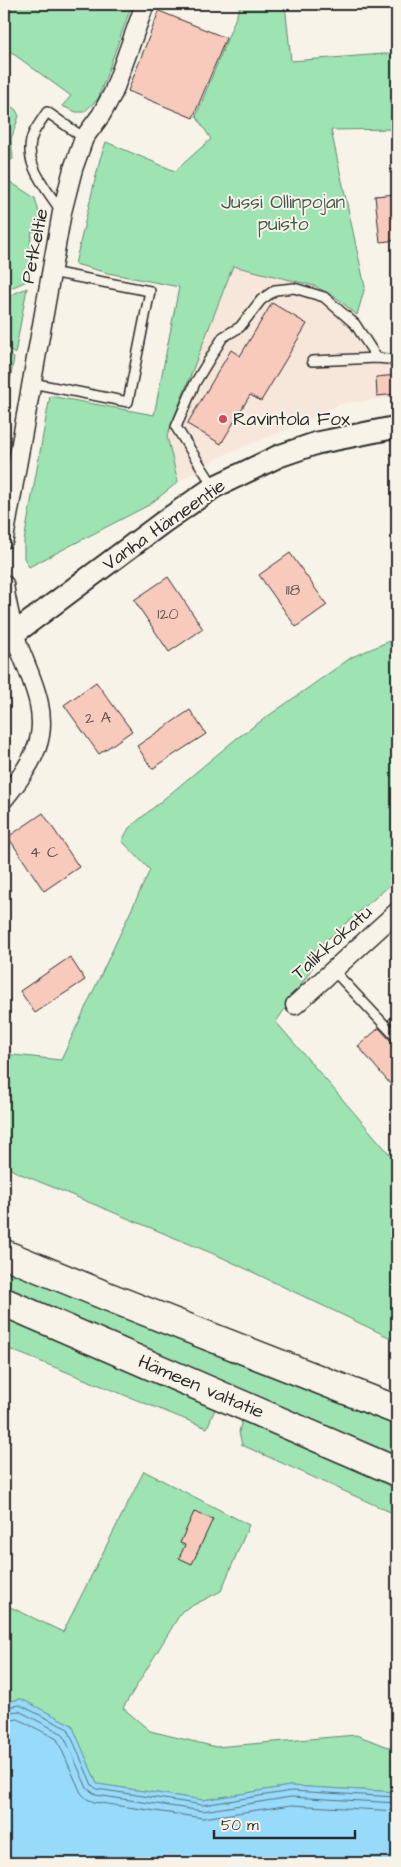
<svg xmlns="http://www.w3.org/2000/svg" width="401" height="1867" font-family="'Architects Daughter',sans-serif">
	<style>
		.built { fill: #f7e7db }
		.green { fill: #9de4b2; stroke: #64886e }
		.water { fill: #97daf9; stroke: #6c94a7 }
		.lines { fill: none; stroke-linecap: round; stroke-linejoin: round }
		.shore { stroke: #56717d; stroke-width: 1 }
		.building { fill: #f8cabc; stroke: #2b2b2b }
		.service-casing { stroke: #2b2b2b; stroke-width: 12 }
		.minor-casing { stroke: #2b2b2b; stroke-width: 21 }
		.tertiary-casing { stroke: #2b2b2b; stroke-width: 25 }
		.trunk-casing { stroke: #2b2b2b; stroke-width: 31 }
		.service { stroke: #f7f3e8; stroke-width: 9 }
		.minor { stroke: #f7f3e8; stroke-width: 18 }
		.tertiary { stroke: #f7f3e8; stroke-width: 21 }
		.trunk { stroke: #f7f3e8; stroke-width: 28 }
		.poi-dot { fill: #d1495b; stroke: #f7f3e8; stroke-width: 2 }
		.labels { text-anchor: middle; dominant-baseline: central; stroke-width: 4; stroke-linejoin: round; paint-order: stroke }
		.number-label { font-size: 16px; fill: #5e534f }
		.park-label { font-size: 19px; fill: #48594d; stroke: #f7f3e8 }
		.street-label { font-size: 19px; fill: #2b2b2b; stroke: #f7f3e8 }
		.poi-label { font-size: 19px; fill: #2b2b2b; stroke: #f7f3e8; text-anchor: start }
	</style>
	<rect width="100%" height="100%" fill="#f7f3e8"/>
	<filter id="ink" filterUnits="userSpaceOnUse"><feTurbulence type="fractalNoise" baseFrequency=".02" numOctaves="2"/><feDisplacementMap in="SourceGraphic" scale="10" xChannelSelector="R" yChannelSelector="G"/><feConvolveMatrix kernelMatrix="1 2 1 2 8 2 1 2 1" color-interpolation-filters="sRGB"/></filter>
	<g filter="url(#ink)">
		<path class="built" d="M234,266L315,286L338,299L357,315L385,355L397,356V397L340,404L300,424L222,456L178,482L167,436Z"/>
		<g class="green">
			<path d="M4,4H132L98,99L84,112H76L62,106L71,96L4,47Z"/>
			<path d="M233,4H285L291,61L397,53V129L331,130L365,287L357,315L338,299L315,286L233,266L167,436L178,482L149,505L29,567L24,558V541L50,396L154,415L179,287L108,273L75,264L100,159L106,142L175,171L211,139L196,116L240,7Z"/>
			<path d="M4,101L16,110L19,116L11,139L13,159L4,163Z"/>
			<path d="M4,178L35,198L40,216L38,232L32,231L30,244L35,245L29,280L4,291Z"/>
			<path d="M27,288L15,354L4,346V298Z"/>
			<path d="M4,351L14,358L4,416Z"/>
			<path d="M397,638V879L308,956L315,964L276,1022L393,1158L397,1160V1341L221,1257L16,1172L4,1165V1054L61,1060L150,870L122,841L129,828L237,738L352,657Z"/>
			<path d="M4,1267L397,1423V1456L4,1287Z"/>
			<path d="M4,1315L216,1407L207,1428L4,1347Z"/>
			<path d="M242,1420L397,1486V1515L242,1445L239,1432Z"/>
			<path d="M144,1471L249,1525L221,1591L182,1611L123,1708L150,1731L216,1747L356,1735L397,1750V1792L290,1786L203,1800L97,1784L72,1725L21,1699L4,1702V1604L63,1632Z"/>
		</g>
		<path class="water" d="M21,1699L72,1725L97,1784L203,1800L290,1786L397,1792V1863H4V1702Z"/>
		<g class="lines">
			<g class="shore">
				<path d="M4,1707L20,1705L68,1729L92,1785L97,1789L203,1805L291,1791L397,1797"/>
				<path d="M4,1713L19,1711L63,1734L87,1788L96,1795L203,1811L291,1797L397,1803"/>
				<path d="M4,1721L18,1719L57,1739L81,1793L87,1799L94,1802L203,1818L291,1805L397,1811"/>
			</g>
		</g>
		<g class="building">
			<path d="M159,11L226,38L193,118L128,91Z"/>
			<path d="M397,194V240L380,242L375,196Z"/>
			<path d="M272,303L307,324L261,401L250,395L221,444L187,424L231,350L240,356Z"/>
			<path d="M397,375V394L377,396L376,377Z"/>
			<path d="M290,553L327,605L296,627L259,575Z"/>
			<path d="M168,577L203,629L169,652L134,600Z"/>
			<path d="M96,682L132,731L99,754L64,705Z"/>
			<path d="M190,710L206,734L152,769L137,746Z"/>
			<path d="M43,813L79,867L44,891L8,837Z"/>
			<path d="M70,957L85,980L35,1013L20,991Z"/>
			<path d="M397,1012V1029L388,1020Z"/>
			<path d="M379,1028L392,1042L397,1044V1092L358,1046Z"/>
			<path d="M194,1512L213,1519L192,1564L179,1558L185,1545L180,1543Z"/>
		</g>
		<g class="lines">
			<g class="service-casing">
				<g id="service">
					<path d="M61,211C46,188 20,161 34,132C38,125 43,118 47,112L84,138"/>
					<path d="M312,361L377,358L397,360"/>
					<path d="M32,383L128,402L150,291L51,272"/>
					<path d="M214,487L176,427L195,383L223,337L240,327L261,300L275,290L294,288L324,297L355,324L377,358"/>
					<path d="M333,970L397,1038"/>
				</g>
			</g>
			<g class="minor-casing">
				<g id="minor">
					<path d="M4,539L62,212L73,169L84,138L101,115L113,93L145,4"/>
					<path d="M4,584C6,600 10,617 14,633C25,669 51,707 37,747C30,766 16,784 4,799"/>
					<path d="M295,1005L397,912"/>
				</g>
			</g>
			<g class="tertiary-casing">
				<path id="tertiary" d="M4,641L162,523L214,487L279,456L317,443L397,427"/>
			</g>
			<g class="trunk-casing">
				<g id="trunk">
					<path d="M4,1254L109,1297L397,1410"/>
					<path d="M4,1302L397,1472"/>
				</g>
			</g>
			<use href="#service" class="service"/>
			<use href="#minor" class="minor"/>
			<use href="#tertiary" class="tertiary"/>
			<use href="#trunk" class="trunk"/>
		</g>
	</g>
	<circle class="poi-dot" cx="223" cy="419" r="5"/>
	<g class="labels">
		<g class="number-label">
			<text x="293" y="590">118</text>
			<text x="168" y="614">120</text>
			<text x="98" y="718">2 A</text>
			<text x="44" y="852">4 C</text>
		</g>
		<g class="park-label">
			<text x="283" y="202">Jussi Ollinpojan<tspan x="283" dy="22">puisto</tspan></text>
		</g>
		<g class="street-label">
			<text transform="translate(35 246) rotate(-79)">Petkeltie</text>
			<text transform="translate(164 525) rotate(-35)">Vanha Hämeentie</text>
			<text transform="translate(332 943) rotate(-42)">Talikkokatu</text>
			<text transform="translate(201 1387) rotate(23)">Hämeen valtatie</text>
		</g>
		<g class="poi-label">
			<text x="233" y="419">Ravintola Fox</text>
		</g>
	</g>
	<rect width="401" height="1867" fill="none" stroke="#f7f3e8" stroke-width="20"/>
	<rect x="10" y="10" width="381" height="1847" fill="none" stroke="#2b2b2b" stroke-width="2" filter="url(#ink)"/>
	<path d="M214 1830v8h141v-8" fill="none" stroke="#2b2b2b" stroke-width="2.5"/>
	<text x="221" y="1830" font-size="15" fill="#2b2b2b" stroke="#f7f3e8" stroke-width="4" paint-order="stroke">50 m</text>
</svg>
